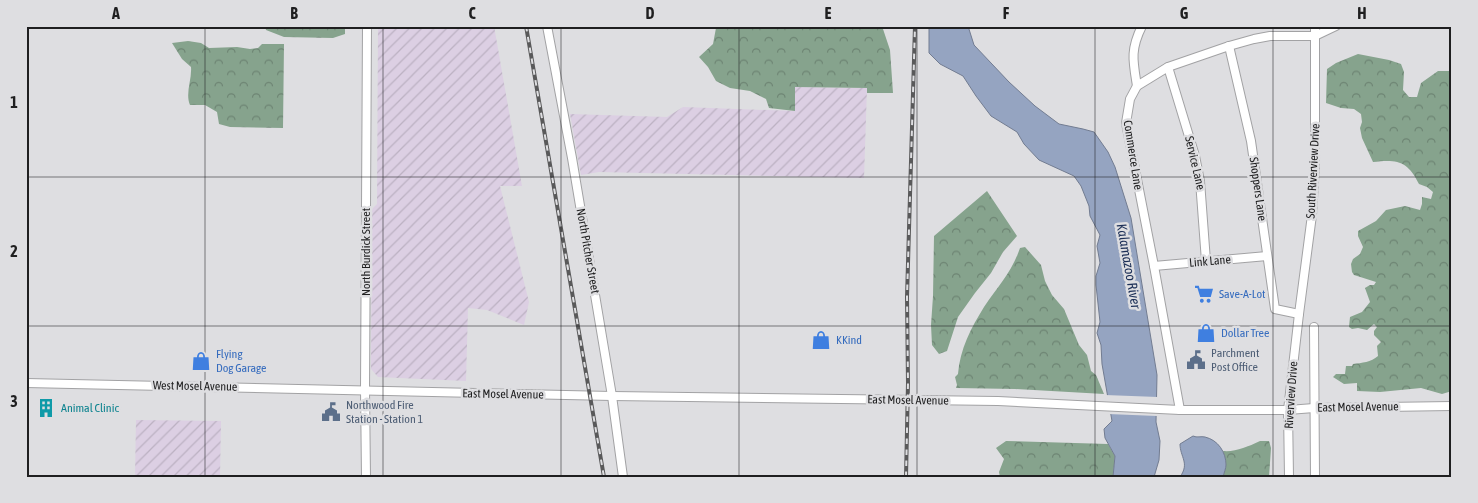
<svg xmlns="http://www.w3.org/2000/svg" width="1478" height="503" font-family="'Asap Condensed',sans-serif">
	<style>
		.industrial { fill: url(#industrial-furrows) }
		.forest { fill: url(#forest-crowns) }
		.water { fill: #95a4c1; stroke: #727c91 }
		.pier { fill: #dedee1 }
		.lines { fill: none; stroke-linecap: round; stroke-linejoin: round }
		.minor-casing { stroke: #a2a2a4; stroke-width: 10 }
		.minor { stroke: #fff; stroke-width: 8 }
		.rail-casing { stroke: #59595a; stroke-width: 4 }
		.rail { stroke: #dedee1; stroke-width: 2; stroke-dasharray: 5.5; stroke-linecap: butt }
		.grid { fill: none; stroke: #1f1f20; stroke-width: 1; stroke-opacity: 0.55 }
		.labels { text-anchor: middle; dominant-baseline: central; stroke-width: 5; stroke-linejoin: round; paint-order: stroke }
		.street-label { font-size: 12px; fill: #1f1f20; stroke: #dedee1 }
		.shop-label { font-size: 12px; fill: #366cbe; stroke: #dedee1; text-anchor: start }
		.service-label { font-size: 12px; fill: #4e5e75; stroke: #dedee1; text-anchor: start }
		.culture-label { font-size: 12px; fill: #0d838f; stroke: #dedee1; text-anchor: start }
		.water-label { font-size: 14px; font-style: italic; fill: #1c2f57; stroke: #dedee1 }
		.neatline { fill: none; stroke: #1f1f20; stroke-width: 2 }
		.grid-label { font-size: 16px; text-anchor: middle; font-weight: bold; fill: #1f1f20 }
	</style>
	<defs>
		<pattern id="industrial-furrows" width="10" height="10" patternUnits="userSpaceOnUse" patternTransform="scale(1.25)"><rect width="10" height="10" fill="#dccfe3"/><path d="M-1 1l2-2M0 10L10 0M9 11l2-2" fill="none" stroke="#bcb1c2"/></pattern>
		<pattern id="forest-crowns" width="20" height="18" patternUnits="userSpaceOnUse" patternTransform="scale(1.25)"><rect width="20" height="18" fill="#86a38d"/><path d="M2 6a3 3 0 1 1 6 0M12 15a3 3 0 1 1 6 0" fill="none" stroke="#6d8473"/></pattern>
	</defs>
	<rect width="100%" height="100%" fill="#dedee1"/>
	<g class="industrial">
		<path d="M378,26H494L522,186H500L529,302L524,325L487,310L468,308L466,381L378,377L371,369L372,209L377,204Z"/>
		<path d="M794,87L867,88L864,178L599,172L581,175L570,114L667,117L683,107L794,111Z"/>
		<path d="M136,420L221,421L220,477H135Z"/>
	</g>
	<g class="forest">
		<path d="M265,26H345V34L333,38L284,37L266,30Z"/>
		<path d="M714,26H882L890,50L893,93H867V88L795,87V111L769,108L766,99L750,91L730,88L716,81L708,67L699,57L713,44L716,28Z"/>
		<path d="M188,41L201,43L209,48L237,47L250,49L258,48L262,44H284L283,128L230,127L219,124L217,112L205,105H190C185,93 192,80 191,67L182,59L172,43Z"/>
		<path d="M1358,54L1389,60L1401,64L1404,72L1403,90L1409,97H1417L1421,83L1438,71H1452V391L1442,394L1421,388L1380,392L1357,391V383L1344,384L1333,377L1336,374H1345L1346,366H1352L1353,364C1362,363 1371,362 1378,356L1377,346L1381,342L1374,335V331L1377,327L1374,324L1367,330L1358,328L1352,329L1349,327L1350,317L1362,312L1370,302L1365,288L1370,285H1374L1376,282L1354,275L1352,272L1351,264L1353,259L1360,254L1363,247L1358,236V231L1376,221L1386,210L1405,206L1420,210L1422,204V197L1431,199L1433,192L1427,187L1419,184C1408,161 1397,159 1373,162L1362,138L1360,128L1362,122L1361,114L1354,109L1341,108L1326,103L1327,69L1336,63Z"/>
		<path d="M987,191L1017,236L1003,252L991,273L975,293L958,317L947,351L939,354L932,345L931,325L933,296L934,236Z"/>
		<path d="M1025,247L1041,265L1045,281L1052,295L1064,309L1079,345L1087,355L1091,371L1096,375L1104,394L1015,389L956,388L957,385L955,377L958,374C960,349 971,328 984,307C998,286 1012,272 1020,248Z"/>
		<path d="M1006,441L1108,444L1115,456L1113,477H1000L999,472L1004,459L996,448Z"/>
		<path d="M1260,441H1269L1271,448L1269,477H1223L1226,464L1223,451C1236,452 1247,447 1260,441Z"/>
	</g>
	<g class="water">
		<path d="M929,26H968L974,45L1009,82L1035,106L1059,124L1083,129L1094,132L1108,152L1115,167L1131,218L1157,375L1156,422L1160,441L1159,460L1154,477H1113L1115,456L1105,438L1104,429L1112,421L1102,364L1101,345L1097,333L1100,322L1096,285V276L1100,263L1097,246L1100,235L1090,216L1089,206L1081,186L1074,176L1039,160L1024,144L1017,132L991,116L976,96L963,76L940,64L929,53Z"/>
		<path d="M1193,436C1197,438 1201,436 1205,437C1218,440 1226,452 1226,465C1226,468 1224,473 1223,477H1180C1190,463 1180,457 1180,444Z"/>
	</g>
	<path class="pier" d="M1105,395L1158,397L1157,416L1108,414Z"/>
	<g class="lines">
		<g class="minor-casing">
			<g id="minor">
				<path d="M547,26L572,158L612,396L623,477"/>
				<path d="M1229,46L1251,141L1275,309L1299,314"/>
				<path d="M1168,67L1195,156L1200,181L1206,261"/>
				<path d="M1137,86C1133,61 1130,50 1142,26"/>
				<path d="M1154,266L1267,256"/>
				<path d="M1314,327L1315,477"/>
				<path d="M26,383L612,396L998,401L1180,410H1288L1314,408L1452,406"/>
				<path d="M1180,410L1154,266L1126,123L1130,99L1137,86L1168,67L1229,46L1254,39L1270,36H1315L1336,26"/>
				<path d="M366,477L365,390L367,26"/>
				<path d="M1289,477L1288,410L1299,314L1312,215L1315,165V26"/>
			</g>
		</g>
		<use href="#minor" class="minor"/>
		<g class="rail-casing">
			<g id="rail">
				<path d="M526,26L604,477"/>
				<path d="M906,477L908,383L907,297L915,26"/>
			</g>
		</g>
		<use href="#rail" class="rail"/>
	</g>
	<path class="grid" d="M205,26V477M383,26V477M561,26V477M739,26V477M917,26V477M1095,26V477M1273,26V477M26,177H1452M26,326H1452"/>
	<defs>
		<g id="supermarket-bare" transform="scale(1.5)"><path d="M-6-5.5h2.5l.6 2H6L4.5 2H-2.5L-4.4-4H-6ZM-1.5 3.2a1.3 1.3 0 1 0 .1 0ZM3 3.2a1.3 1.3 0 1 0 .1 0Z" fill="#3f7fe0" stroke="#dedee1" stroke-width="2.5" paint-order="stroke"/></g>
		<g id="shop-bare" transform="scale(1.5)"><path d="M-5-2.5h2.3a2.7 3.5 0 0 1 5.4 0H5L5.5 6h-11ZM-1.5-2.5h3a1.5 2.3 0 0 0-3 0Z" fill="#3f7fe0" stroke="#dedee1" stroke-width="2.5" paint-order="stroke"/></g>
		<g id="civic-bare" transform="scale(1.5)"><path d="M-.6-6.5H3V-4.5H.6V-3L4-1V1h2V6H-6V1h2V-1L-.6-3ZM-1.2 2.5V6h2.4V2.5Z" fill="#5c6f8a" stroke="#dedee1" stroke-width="2.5" paint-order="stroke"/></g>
		<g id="building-bare" transform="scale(1.5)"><path d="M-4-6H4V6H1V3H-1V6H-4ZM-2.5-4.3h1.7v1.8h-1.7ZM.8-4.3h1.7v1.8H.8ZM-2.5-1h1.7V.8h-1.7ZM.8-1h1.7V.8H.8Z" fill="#0f9aa8" stroke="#dedee1" stroke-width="2.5" paint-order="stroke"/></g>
	</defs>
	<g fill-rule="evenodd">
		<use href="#supermarket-bare" x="1204" y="294"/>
		<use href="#shop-bare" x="1206" y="333"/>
		<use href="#shop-bare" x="821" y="340"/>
		<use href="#civic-bare" x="1196" y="360"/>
		<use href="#shop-bare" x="201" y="361"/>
		<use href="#building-bare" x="46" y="408"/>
		<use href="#civic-bare" x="331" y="412"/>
	</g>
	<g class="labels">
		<g class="street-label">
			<text transform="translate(1133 155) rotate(81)">Commerce Lane</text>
			<text transform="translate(1195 163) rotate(77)">Service Lane</text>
			<text transform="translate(1313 171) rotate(-87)">South Riverview Drive</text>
			<text transform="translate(1258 189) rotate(82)">Shoppers Lane</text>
			<text transform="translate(588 251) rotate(80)">North Pitcher Street</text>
			<text transform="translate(366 252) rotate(-90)">North Burdick Street</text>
			<text transform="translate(1210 261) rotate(-5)">Link Lane</text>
			<text transform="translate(195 386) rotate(1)">West Mosel Avenue</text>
			<text transform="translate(503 394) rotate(1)">East Mosel Avenue</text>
			<text transform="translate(1291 395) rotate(-86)">Riverview Drive</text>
			<text transform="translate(908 400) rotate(1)">East Mosel Avenue</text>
			<text transform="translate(1358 407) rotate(-1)">East Mosel Avenue</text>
		</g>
		<g class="shop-label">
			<text x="1219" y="294">Save-A-Lot</text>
			<text x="1221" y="333">Dollar Tree</text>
			<text x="836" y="340">KKind</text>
			<text x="216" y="354">Flying<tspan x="216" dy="14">Dog Garage</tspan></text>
		</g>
		<g class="service-label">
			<text x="1211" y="353">Parchment<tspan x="1211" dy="14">Post Office</tspan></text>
			<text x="346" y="405">Northwood Fire<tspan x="346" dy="14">Station - Station 1</tspan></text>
		</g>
		<g class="culture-label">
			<text x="61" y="408">Animal Clinic</text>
		</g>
		<g class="water-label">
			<text transform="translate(1129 266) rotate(80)">Kalamazoo River</text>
		</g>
	</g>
	<rect width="1478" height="503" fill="none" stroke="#dedee1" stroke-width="55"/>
	<rect x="28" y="28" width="1422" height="448" class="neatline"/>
	<g class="grid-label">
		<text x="116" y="19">A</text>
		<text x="294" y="19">B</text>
		<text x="472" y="19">C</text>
		<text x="650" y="19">D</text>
		<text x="828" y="19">E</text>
		<text x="1006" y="19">F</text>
		<text x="1184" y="19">G</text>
		<text x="1362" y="19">H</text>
		<text x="14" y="108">1</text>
		<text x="14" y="257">2</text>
		<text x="14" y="407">3</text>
	</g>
</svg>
